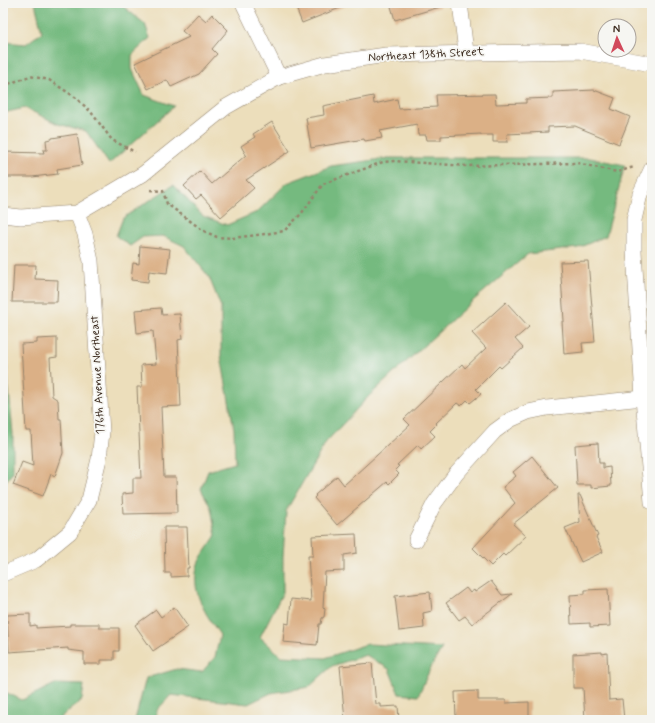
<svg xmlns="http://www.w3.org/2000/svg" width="655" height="723" font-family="Mynerve,sans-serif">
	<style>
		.forest { fill: #74ba7f; stroke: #58724e }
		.building { fill: #dbb086 }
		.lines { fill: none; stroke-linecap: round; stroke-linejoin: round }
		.minor-casing { stroke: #94846c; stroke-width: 16 }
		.path { stroke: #94846c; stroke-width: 2.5; stroke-dasharray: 3 3; stroke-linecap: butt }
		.minor { stroke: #fff; stroke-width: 15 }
		.labels { text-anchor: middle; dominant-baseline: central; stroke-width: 3.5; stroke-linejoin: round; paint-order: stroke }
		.street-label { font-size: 12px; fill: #3b2a1e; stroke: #f6f6f2 }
	</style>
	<rect width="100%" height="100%" fill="#f6f6f2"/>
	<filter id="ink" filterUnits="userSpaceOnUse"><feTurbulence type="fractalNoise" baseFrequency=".025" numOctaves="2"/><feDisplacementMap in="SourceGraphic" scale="8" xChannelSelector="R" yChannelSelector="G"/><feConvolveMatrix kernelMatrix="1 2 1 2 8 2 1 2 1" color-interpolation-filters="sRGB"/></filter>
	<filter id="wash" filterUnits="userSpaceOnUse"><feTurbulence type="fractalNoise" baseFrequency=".012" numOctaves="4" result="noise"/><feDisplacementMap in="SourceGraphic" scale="16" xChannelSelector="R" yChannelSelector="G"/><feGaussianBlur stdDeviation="0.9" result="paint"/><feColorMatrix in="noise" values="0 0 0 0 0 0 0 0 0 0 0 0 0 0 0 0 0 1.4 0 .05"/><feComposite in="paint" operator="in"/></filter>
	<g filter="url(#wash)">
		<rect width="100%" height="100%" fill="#ecdebb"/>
		<g class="forest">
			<path d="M35,3H119L145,24L150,38L132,55V69L144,95L174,106L109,164L86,131L58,124L25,108L3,113V42L26,44L42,32Z"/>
			<path d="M389,158H590L625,165L606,236L578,248L528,254L467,306L369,396L326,442L286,511L283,556V592L260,637L281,656L325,658L367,644L442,648L431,667L418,696L399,694L389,669L366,655L332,666L309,687L271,693L248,704L171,695L157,710L156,720H135L146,678L177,669L202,672L215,657L220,635C206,614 191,594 197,567C200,556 211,544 216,535L211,508L201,489L208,471L235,463L234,429L221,356V307L209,277L184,246L163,236L143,237L130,246L116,236L123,218L173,185L203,216L227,225L257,212L287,183L331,166Z"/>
			<path d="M3,328L13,434V472L3,485Z"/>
			<path d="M55,684L84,685L82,700L62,716L61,720H3V691L22,700Z"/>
		</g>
		<g id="blocks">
			<g class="building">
				<path d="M294,3H350V4L302,23Z"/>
				<path d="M390,3H440V7L395,20Z"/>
				<path d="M198,14L206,21L212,14L228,30L212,49L217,54L199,74L171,87L167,80L148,89L135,63L189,37L182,31Z"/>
				<path d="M594,90L615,98L611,109L630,117L619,144L575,126L548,127V132L507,134L508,142H493V135H481V134L441,136V140H427L426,135H418L417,124L380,131L382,138L365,141L364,139L311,148L306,118L324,115L323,106L373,96L374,104L397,99L399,109L437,107L436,95L495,94L496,104L526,103V99L553,98V92Z"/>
				<path d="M272,122L290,151L246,180L254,188L221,217L201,195L196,199L184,186L200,171L212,184L246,155L241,146L255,137L253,134Z"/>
				<path d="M77,134L82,165L57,169L58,174L32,177H3V152L44,153L43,150H47L46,140L52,139V138Z"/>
				<path d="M140,246L170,249L167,273L149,271L148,282L131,280L133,263L139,264Z"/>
				<path d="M588,261L595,342L582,343L583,352L564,354L562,321H564L560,262Z"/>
				<path d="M14,265H36L35,279L58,280L57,302H12Z"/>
				<path d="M506,302L529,327L515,339L523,348L501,368L499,366L476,389L481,394L470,403L467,400L461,406L457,403L436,423L437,424L430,431L435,436L421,449L418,445L397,465L399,466L395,470L399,474L389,484L387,482L337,525L314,498L316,496L315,495L337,476L344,485L410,425L404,419L462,364L465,368L486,348L472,333Z"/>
				<path d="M161,308L162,315L180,314L182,339L178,340L181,406L161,407L164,477H176L177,513L123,514L122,494L133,493V478H141L137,387H142L141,365L156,364L153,331L137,333L135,310Z"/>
				<path d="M57,338V357L50,358L52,396L58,400L59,419H61L63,453L55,476L51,474L43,496L13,485L22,462L33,466L31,431H26L21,344L37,343V339Z"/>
				<path d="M598,443L599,463H603V468L610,467L611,486L591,488V485H577L575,445Z"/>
				<path d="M532,456L558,488L513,524L526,536L505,556L503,554L491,566L473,548L515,503L503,487L516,476L513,472Z"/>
				<path d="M578,495H580L598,536L596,537L603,552L581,562L565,528L580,522Z"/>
				<path d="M164,527H187L189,568H187V576L171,577V573H165Z"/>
				<path d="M356,534L357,553L344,555V571L325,572L323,607L325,609L324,617L322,618L321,624H319L317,645L283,642L285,623L289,624L291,599L311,601L308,556H313L312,536Z"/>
				<path d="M491,581L502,595L512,594L472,624L465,616L459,620L446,603L466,588L470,593L474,590L475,592Z"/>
				<path d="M608,589L610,626L590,627V623L571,624L570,595L585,594V590Z"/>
				<path d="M430,592L432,611L423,613L424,628L399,631L395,596Z"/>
				<path d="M174,607L188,627L153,651L135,625L156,610L161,617Z"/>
				<path d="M30,614V626L36,625V628L70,626V624H99V628H119V651H114V660H101V664H84V652L68,650V648L9,652L7,615Z"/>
				<path d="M602,652V654L607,653L609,700L622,699L624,720H585L583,688H573V654Z"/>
				<path d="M372,663L376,704H381V707L398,706L399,720H345L340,666Z"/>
				<path d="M478,691V700H506V703L529,702V720H456L455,692Z"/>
			</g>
		</g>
	</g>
	<g filter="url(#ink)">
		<use href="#blocks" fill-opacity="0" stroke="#94846c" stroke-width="1"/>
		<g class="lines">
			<g class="minor-casing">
				<g id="minor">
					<path d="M243,3L279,77"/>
					<path d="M460,3L466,52"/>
					<path d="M652,168L640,194L634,220V251L643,398L652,502"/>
					<path d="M3,215L21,217L77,213L143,174L226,107L279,77L325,64L386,55L580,51L652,64"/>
					<path d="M416,540L434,504L456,474L495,431L510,420L528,412L547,408L643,398"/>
					<path d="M3,574L36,560L70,532L89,500L99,459L102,432L91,261L85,234L77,213"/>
				</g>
			</g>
			<g class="path">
				<path d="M3,86L30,76L49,80L75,97L91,112L112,140L135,152"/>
				<path d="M150,190L163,191L167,204L204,231L217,237L233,238L265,234L284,231L301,214L323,184L383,162L395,161L467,166L577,163L617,172L634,167"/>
			</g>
			<use href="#minor" class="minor"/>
		</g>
	</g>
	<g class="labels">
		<g class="street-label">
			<text transform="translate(426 55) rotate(-3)">Northeast 138th Street</text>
			<text transform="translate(98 375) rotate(-93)">176th Avenue Northeast</text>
		</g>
	</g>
	<rect width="655" height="723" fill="none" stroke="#f6f6f2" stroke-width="16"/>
	<g transform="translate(617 38) rotate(357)"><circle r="19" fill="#f6f6f2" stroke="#aba49d"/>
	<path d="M0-3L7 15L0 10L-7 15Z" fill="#d1495b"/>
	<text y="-6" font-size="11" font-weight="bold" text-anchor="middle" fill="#3b2a1e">N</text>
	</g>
</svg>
